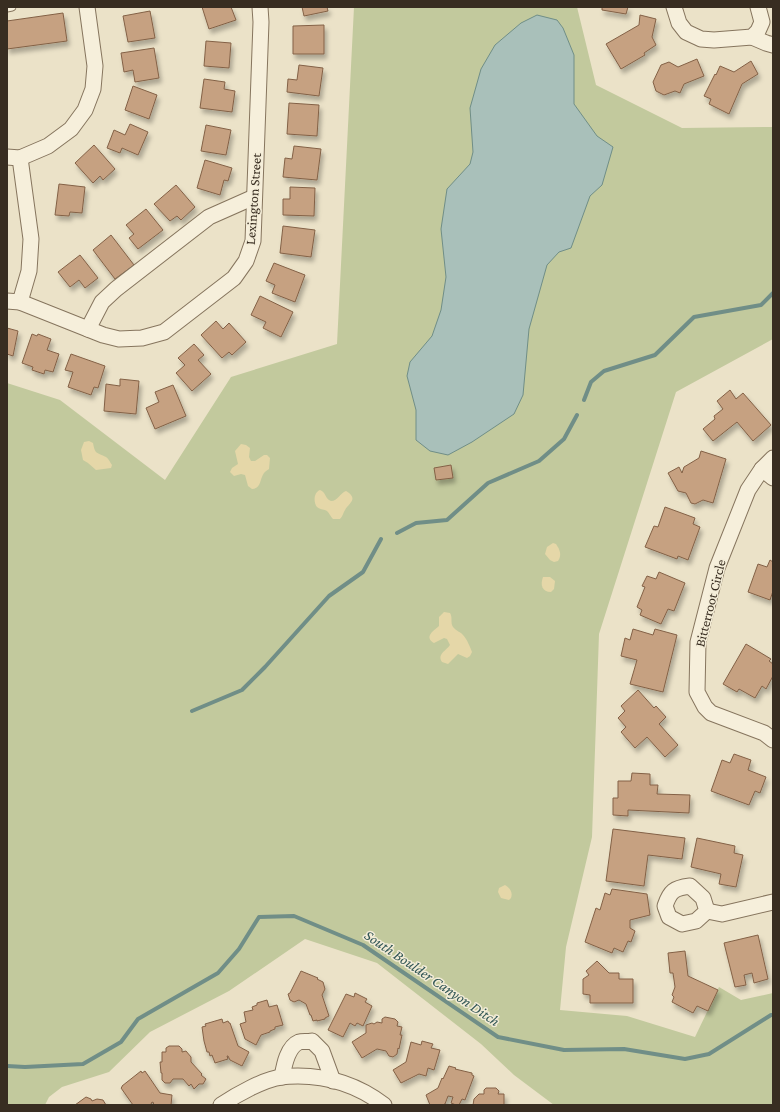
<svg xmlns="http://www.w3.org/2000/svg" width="780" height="1112" font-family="'Crimson Pro',serif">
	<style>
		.green { fill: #c2c99d }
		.sand { fill: #e5d7a8 }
		.water { fill: #a9c0ba; stroke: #708e87 }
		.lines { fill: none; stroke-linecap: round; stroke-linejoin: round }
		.stream { stroke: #708e87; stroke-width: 4 }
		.building { fill: #c6a181; stroke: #836146; filter: url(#shadow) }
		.service-casing { stroke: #86755e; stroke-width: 9 }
		.minor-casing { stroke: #86755e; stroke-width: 17 }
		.service { stroke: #f6efdb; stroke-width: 7 }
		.minor { stroke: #f6efdb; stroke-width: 15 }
		.labels { text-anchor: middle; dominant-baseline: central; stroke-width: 3; stroke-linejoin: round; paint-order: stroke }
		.street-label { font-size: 14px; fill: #382d21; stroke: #f3ecd7 }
		.water-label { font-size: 15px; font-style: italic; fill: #315655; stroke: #f3ecd7 }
	</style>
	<defs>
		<filter id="shadow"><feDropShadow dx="2.5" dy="4.5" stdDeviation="2" flood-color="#0004"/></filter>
	</defs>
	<rect width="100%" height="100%" fill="#ebe2c8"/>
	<path class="green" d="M354,7H577L596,85L682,128L773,127V339L676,392L599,634L592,837L566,947L560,1010L627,1016L695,1037L719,987L741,1000L773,993V1105H554L514,1075L481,1044L377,963L305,939L229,991L150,1032L109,1072L62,1087L49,1097L45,1105H7V383L60,400L165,480L231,377L337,344Z"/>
	<g class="sand">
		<path d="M89,441L93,443C95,455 97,452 106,457C108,458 110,462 112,465L111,468L96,470L88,463L83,460L81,450L84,442Z"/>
		<path d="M241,444L246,445L250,448L249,457L251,461H255L264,455H267L270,458L269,469C267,470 265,472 264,473C259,480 262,488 252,489L248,486L245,475L241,474L234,476L230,472L232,468L238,464L235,451Z"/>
		<path d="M320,490C326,492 325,499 331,501C338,501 340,493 346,491C359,499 349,503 345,510C343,513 343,516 340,519H333C331,517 329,513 327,511C324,509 320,510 317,507C313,502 314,492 320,490Z"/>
		<path d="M553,543L556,544C560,550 562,555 558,561L554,562L550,560L545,554L547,547Z"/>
		<path d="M543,577H550L555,581L554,589L551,592C542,592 540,585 543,577Z"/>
		<path d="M444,612L450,613C453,618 450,622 453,627C456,631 461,632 463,635C467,639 470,647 472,652L470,656L467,658L458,654L448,664L442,662C437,654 446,651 450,645L447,639L444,638L434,643C424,637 433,631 439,626V617Z"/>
		<path d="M505,885C510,888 513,892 511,898L509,900L501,898L498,892L499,888Z"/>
	</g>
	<path class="water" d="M537,15L557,20L563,28L574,55V104L597,136L613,147L602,185L590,196L571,248L559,252L547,265L529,329L523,395L514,414L472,442L448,455L430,451L416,440V410L407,376L410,362L432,336L441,310L446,277L441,229L447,189L470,164L473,152L470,108L481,69L495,45L521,23Z"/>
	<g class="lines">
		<g class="stream">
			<path d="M584,400L591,382L604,371L655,355L694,317L761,305L773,293"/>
			<path d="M397,533L416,523L447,520L488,483L539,461L564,439L577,415"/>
			<path d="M192,711L242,690L265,667L329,596L363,572L381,539"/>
			<path d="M7,1066L25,1067L83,1064L121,1042L138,1019L218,973L239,949L259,917L294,916L363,945L498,1037L564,1050L624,1049L685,1059L709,1054L771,1015H773"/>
		</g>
	</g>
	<g class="building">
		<path d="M202,7H231L236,20L209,29Z"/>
		<path d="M302,7H327L328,11L304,16Z"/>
		<path d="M602,7H628L626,14L602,10Z"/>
		<path d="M150,11L155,38L128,42L123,16Z"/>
		<path d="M63,13L67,41L7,49V21Z"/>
		<path d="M640,15L656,19L652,37L656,45L644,53L645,55L621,69L606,44L639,25Z"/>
		<path d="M324,25V54H293V26Z"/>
		<path d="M206,41L231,43L229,68L204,66Z"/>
		<path d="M154,48L159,78L135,82L133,70L124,72L121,53Z"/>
		<path d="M697,59L704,76L684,84L680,93L675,91L664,95L656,91L653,82L661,65L669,62L678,67Z"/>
		<path d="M751,61L758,74L742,84L729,114L709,104L711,99L704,96L715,74L716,75L720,66L734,72Z"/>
		<path d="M299,65L323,68L319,96L287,92L288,79L297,80Z"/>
		<path d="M204,79L225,82L224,89L235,91L232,112L200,108Z"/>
		<path d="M133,86L157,95L149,119L125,110Z"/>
		<path d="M289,103L319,105L317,136L287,134Z"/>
		<path d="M130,124L148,132L138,155L122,148L120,153L107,148L114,130L125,135Z"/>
		<path d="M206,125L231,130L226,155L201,151Z"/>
		<path d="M94,145L115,169L103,180L100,176L93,183L75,163Z"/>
		<path d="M294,146L321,149L317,180L283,177L285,158L292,159Z"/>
		<path d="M205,160L232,168L228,181L224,180L220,195L197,188Z"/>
		<path d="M59,184L85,187L82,213L70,212L69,216L55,215Z"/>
		<path d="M176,185L195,207L181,220L177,216L170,221L154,204Z"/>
		<path d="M290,187L315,188L314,216L283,215V199H290Z"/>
		<path d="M146,209L163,230L138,249L129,238L134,234L126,225Z"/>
		<path d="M283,226L315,230L311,257L280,253Z"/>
		<path d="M111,235L134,265L115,279L93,250Z"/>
		<path d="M80,255L98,278L85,288L79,280L70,287L58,272Z"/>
		<path d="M274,263L305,275L295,302L272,293L275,285L266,281Z"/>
		<path d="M260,296L293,312L281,337L263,328L266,322L251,315Z"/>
		<path d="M216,321L223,329L229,323L246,342L232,355L229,352L222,358L201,335Z"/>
		<path d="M7,328L18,331L13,356L7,354Z"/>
		<path d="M32,334L37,336L38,334L51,339L47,350L59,354L53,372L45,370L44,374L32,370L33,367L22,363Z"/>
		<path d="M194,344L204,355L198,360L211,374L192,391L176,373L185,365L178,358Z"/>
		<path d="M71,354L105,366L98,388L94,387L91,395L68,387L73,372L65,370Z"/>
		<path d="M120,379L139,381L136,414L104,411L106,384L120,386Z"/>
		<path d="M173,385L186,416L155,429L146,408L159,402L155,392Z"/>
		<path d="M730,390L736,399L743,393L771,425L753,441L737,422L713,441L703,429L715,419L714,416L723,409L717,401Z"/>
		<path d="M701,451L726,459L713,503L703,500L695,504L691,503L686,493L678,491L668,473L679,467L682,473L684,467L699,458Z"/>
		<path d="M451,465L453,478L436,480L434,468Z"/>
		<path d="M665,507L695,518L693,524L700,527L688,560L678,556L677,559L645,547L654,526L658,527Z"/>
		<path d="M770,560L773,562V591L770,600L748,592L758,564L767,567Z"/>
		<path d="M659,572L685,583L674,611L668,609L661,624L640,615L642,610L637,607L645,587L642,586L647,576L656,579Z"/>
		<path d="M633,629L653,635L655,629L677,635L663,692L630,684L637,660L621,656L625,638L630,640Z"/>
		<path d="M746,644L771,659L769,661L773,664V676L766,689L762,686L755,698L739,689L737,692L723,684Z"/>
		<path d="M638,690L654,708L656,706L666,717L659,724L678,745L665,757L647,737L635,748L621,732L626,727L618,718L625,711L621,706Z"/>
		<path d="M734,754L751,760L748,770L766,777L760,793L755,791L749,805L711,791L722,760L730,763Z"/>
		<path d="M632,773L650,774V785H658L657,794L690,795L689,813L628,810V816L613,815V798H618V781H631Z"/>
		<path d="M613,829L685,838L682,859L648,855L644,886L606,881Z"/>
		<path d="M697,838L735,846L734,853L743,855L736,887L719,884L721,874L691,867Z"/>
		<path d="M612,889L647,894L650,915L630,920V928L635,931L631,942L628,941L623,952L614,948L612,953L585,942L596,908L600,910L605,893L610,895Z"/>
		<path d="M758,935L768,979L754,983L752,973L744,975L746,985L735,987L724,943Z"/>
		<path d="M685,951L688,976L718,990L708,1011L697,1006L693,1013L672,1002L674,997L672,995L675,987L673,973H670L668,953Z"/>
		<path d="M597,961L609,973H619V979H633V1003H590V995L583,994V979L589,975L586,971Z"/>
		<path d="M301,971L318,978L317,979L323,982L325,989L322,995L329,1016L325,1018V1019L317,1021V1020L313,1021L311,1015H310L306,1004L299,1000L294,1002L290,1000L288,994L290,993Z"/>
		<path d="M355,993L367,999L365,1002L372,1006L363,1026L357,1023L355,1026L350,1023L343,1037L328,1030L346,994L354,997Z"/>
		<path d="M267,1000L269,1007L277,1005L283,1025L275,1027V1029L270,1031V1032L261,1035L256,1045L245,1039L240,1024L246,1022L244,1012L253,1010L252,1007L257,1005V1003Z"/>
		<path d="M385,1017L395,1019L398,1022L397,1026L402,1027L400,1035H402L399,1049L398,1048L397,1054L393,1057L389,1056L386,1051L377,1049L362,1058L352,1042L366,1033V1025L372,1023L374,1024L377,1022L382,1023V1019Z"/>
		<path d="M222,1019L223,1023L228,1021L229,1023H230L238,1046L249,1052L242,1066L230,1060L228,1056H227L228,1059L215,1063L212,1055L210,1056L209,1052H207L204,1041L202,1027L206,1026L205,1024Z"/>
		<path d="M422,1041L433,1044L431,1048L440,1050L434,1070L428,1068L426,1076L419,1074L401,1083L393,1070L406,1062L411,1042L421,1045Z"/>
		<path d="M169,1046H179L182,1049V1052L186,1051L191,1057V1062L202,1074L201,1075L206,1079L203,1084H199L194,1089L191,1084L189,1086L183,1079H173L170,1083H165L162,1080V1073H161L160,1062H162V1052H166V1048Z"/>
		<path d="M449,1066L456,1068L455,1069L472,1073V1075L474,1076L465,1100L462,1099L459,1105H456L451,1103L453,1097L448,1096L445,1104L442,1105H430L426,1095L438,1088L442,1078L443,1079Z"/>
		<path d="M141,1071L142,1073L145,1071L160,1093L172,1095L171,1105H154L153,1102L151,1103L152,1105H133L121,1088L122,1087V1086Z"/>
		<path d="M486,1088H496L499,1091L498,1094H504V1105H473L474,1099L479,1094H484V1090Z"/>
		<path d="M86,1097L91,1099L92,1101L97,1099L103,1100L106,1105H75Z"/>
	</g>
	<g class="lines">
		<g class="service-casing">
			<path id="service" d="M7,8L12,7"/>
		</g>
		<g class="minor-casing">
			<g id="minor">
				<path d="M674,7L679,23L686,32L701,39L714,40L752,37L758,31L762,22L758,7"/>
				<path d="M752,37L766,43L773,45"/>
				<path d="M7,157L20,158L48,146L71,129L85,110L93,89L95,66L87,7"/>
				<path d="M20,158L31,239L29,271L20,302"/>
				<path d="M7,301L20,302L103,335L119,339L142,338L164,332L234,278L246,261L253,241L261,22L260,7"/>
				<path d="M88,329L102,302L116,289L209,217L254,197"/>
				<path d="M773,458L762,469L748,490L717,568L698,642L697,692L705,707L711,713L764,733L773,740"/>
				<path d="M762,469L773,478"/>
				<path d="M690,886L703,898L707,911L696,921L682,924L669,917L665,906C670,891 674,888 690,886Z"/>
				<path d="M707,911L722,914L773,902"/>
				<path d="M282,1077C284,1066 287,1047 299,1042C302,1041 308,1042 312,1041L322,1051L333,1081"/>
				<path d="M221,1105C236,1095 264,1079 282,1077C287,1076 293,1076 298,1076C329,1076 359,1086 384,1105"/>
			</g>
		</g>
		<use href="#service" class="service"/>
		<use href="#minor" class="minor"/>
	</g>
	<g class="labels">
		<g class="street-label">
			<text transform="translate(253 199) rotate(-86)">Lexington Street</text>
			<text transform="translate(710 603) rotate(-76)">Bitterroot Circle</text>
		</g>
		<g class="water-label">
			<text transform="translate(432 978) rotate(34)">South Boulder Canyon Ditch</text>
		</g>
	</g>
	<rect width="780" height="1112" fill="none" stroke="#382d21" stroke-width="16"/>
</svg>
